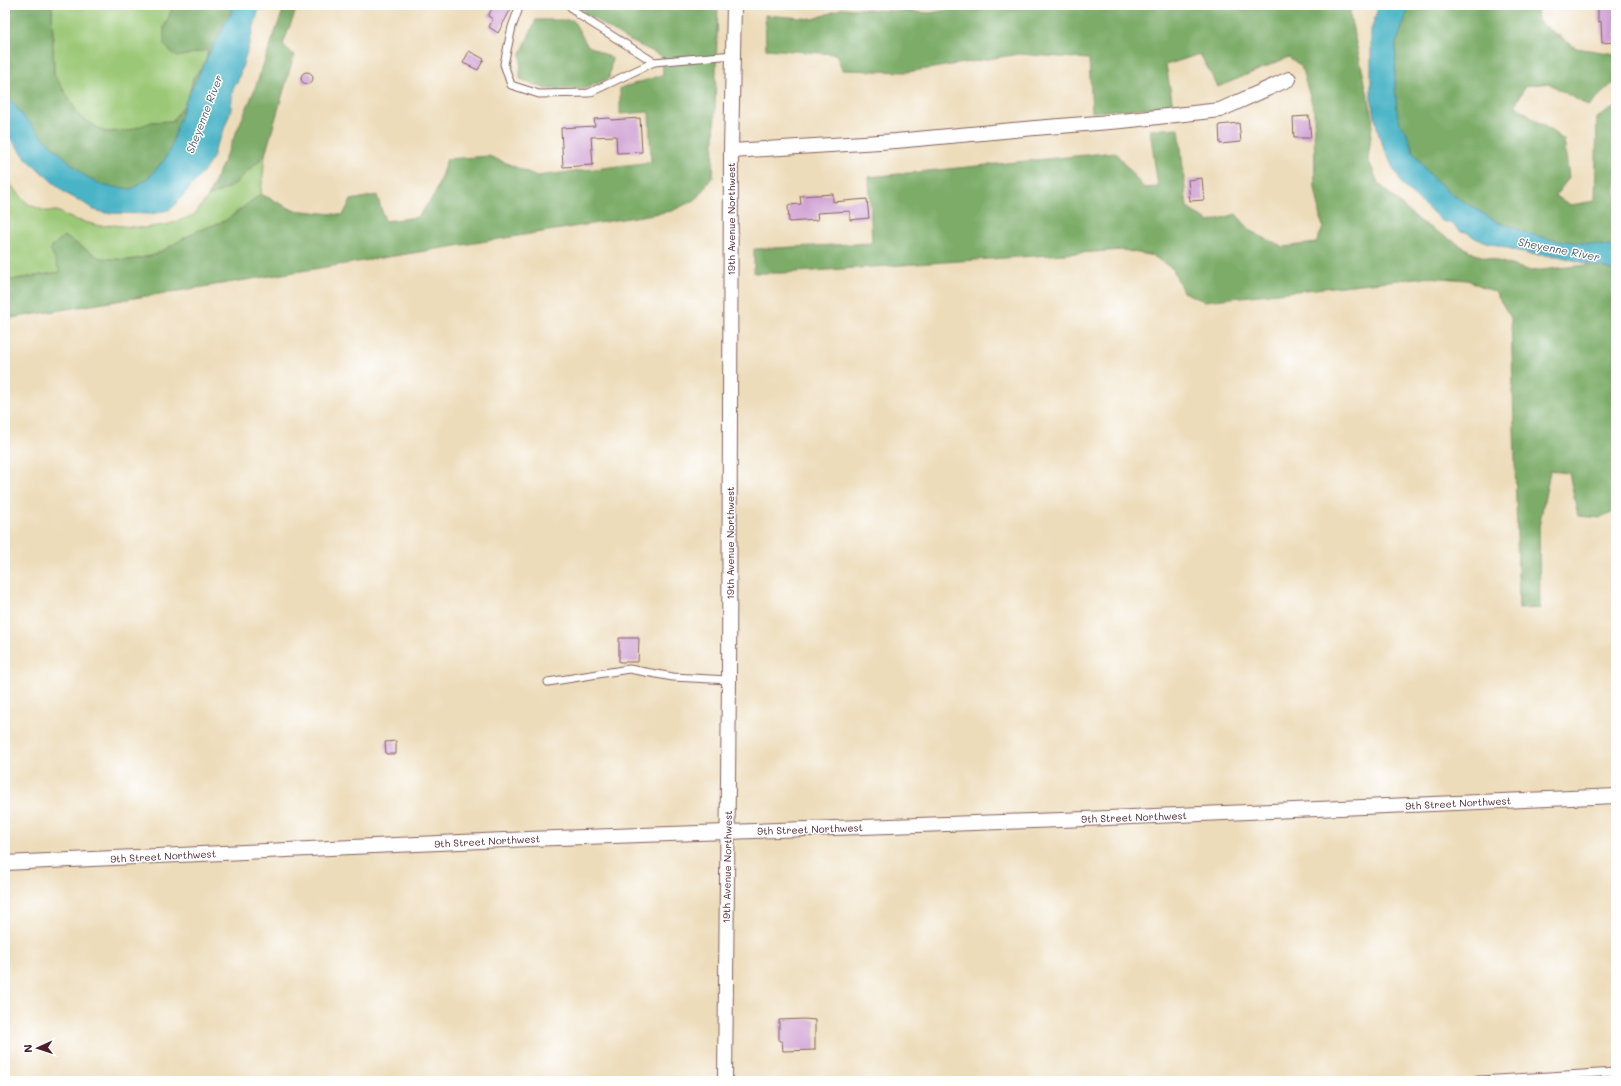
<svg xmlns="http://www.w3.org/2000/svg" width="1621" height="1086" font-family="Mali,sans-serif">
	<style>
		.green { fill: #9bc876; stroke: #727450 }
		.forest { fill: #7cac67; stroke: #636649 }
		.water { fill: #49b4c6; stroke: #4a6a78 }
		.building { fill: #d0a2d3 }
		.lines { fill: none; stroke-linecap: round; stroke-linejoin: round }
		.lane-casing { stroke: #83615d; stroke-width: 9 }
		.street-casing { stroke: #83615d; stroke-width: 16 }
		.lane { stroke: #fff; stroke-width: 7 }
		.street { stroke: #fff; stroke-width: 14 }
		.labels { text-anchor: middle; dominant-baseline: central; stroke-width: 3; stroke-linejoin: round; paint-order: stroke }
		.street-label { font-size: 10px; fill: #4a1f2b; stroke: #fff }
		.water-label { font-size: 11px; font-style: italic; fill: #4a5b69; stroke: #fff }
	</style>
	<rect width="100%" height="100%" fill="#fff"/>
	<filter id="ink" filterUnits="userSpaceOnUse"><feTurbulence type="fractalNoise" baseFrequency=".025" numOctaves="2"/><feDisplacementMap in="SourceGraphic" scale="8" xChannelSelector="R" yChannelSelector="G"/><feConvolveMatrix kernelMatrix="1 2 1 2 8 2 1 2 1" color-interpolation-filters="sRGB"/></filter>
	<filter id="wash" filterUnits="userSpaceOnUse"><feTurbulence type="fractalNoise" baseFrequency=".012" numOctaves="4" result="noise"/><feDisplacementMap in="SourceGraphic" scale="16" xChannelSelector="R" yChannelSelector="G"/><feGaussianBlur stdDeviation="0.9" result="paint"/><feColorMatrix in="noise" values="0 0 0 0 0 0 0 0 0 0 0 0 0 0 0 0 0 1.4 0 .05"/><feComposite in="paint" operator="in"/></filter>
	<g filter="url(#wash)">
		<rect width="100%" height="100%" fill="#eddcba"/>
		<g class="green">
			<path d="M52,5H174L164,28L177,57L208,49C204,76 189,100 172,121L152,122L128,131L105,132L80,117L54,74Z"/>
			<path d="M265,155L261,194L225,221L197,231L155,255L130,260L100,258L64,237L60,272L5,281V173L12,186L28,204L45,211H57L73,219L100,226L113,225L145,228L170,224L194,215L208,197L232,186Z"/>
		</g>
		<g class="forest">
			<path d="M5,5H52L54,74L80,117L105,132L128,131L152,122L172,121L188,100L193,78L206,63L208,50L177,57L164,45V28L174,5H250L146,193L67,191L40,171L12,128L8,90L5,86Z"/>
			<path d="M285,5H298L283,44L294,55L265,155L232,186L208,197L252,96Z"/>
			<path d="M576,5H718L713,176L696,199L672,211L5,319V281L60,272L50,248L64,236L100,258L130,260L155,255L197,231L225,221L261,194L293,210L343,215L351,200L377,195L385,221L418,217L435,194L447,159L489,156L537,176L651,162L649,112L620,114V88L663,75L662,56L624,38L582,11Z"/>
			<path d="M973,5H1351L1350,16L1373,118L1368,159L1378,183L1419,221L1475,254L1531,271L1596,264L1616,265V511L1601,518L1578,516L1569,473L1550,471L1539,527L1540,608L1519,609L1511,318L1495,292L1467,280L1426,277L1204,301L1183,292L1173,269L1153,256L1123,250L783,273H754V249L872,243L869,177L1115,152L1144,188L1158,187L1150,130L1179,128L1187,208L1209,222L1236,214L1252,232L1283,247L1316,243L1323,228L1315,188L1314,111L1301,66L1289,57L1218,87L1200,54L1166,65L1173,106L1092,112L1089,59L1019,54L908,72L842,70L836,54L766,49L765,15L814,19L843,8L930,13Z"/>
			<path d="M1390,5H1537L1538,21L1576,48L1616,54V83L1612,84L1588,106L1548,83L1525,86L1515,105L1564,140L1569,178L1555,196L1571,205L1595,201L1597,118L1616,106V247L1581,253L1475,219L1388,134Z"/>
			<path d="M536,20H573L587,45L612,58L609,78L584,89H546L520,79L521,53Z"/>
		</g>
		<g class="water">
			<path d="M260,5L245,58L237,83L233,88L231,109L221,138L214,149V156L204,171L173,207L168,210L151,214L106,213L94,210L84,203L65,193L26,158L5,132V91L22,115L48,142L85,176L105,186L132,189L147,179L165,159L170,149L185,102L214,44L221,33L224,24L231,13L232,6Z"/>
			<path d="M1379,5H1410L1396,44L1395,83L1397,112L1401,126L1406,131L1413,151L1430,175L1453,195L1499,223L1515,227L1520,231L1549,239L1616,247V271L1558,256L1528,254L1477,239L1466,232L1460,231L1452,224L1442,221L1405,188L1399,180V176L1394,170L1379,136L1371,97V30Z"/>
		</g>
		<g id="blocks">
			<g class="building">
				<path d="M494,5H513L498,33L489,27L493,19L488,16Z"/>
				<path d="M1598,5H1616V42L1602,43L1601,21L1598,22Z"/>
				<path d="M469,51L484,59L478,70L463,63Z"/>
				<circle cx="307" cy="78" r="6"/>
				<path d="M1309,116L1311,138H1294L1293,117Z"/>
				<path d="M610,118L611,120L640,118L642,152L617,153L616,136L591,137L593,165L563,167L561,128L595,126L594,119Z"/>
				<path d="M1239,123L1241,142L1220,144L1219,125Z"/>
				<path d="M1202,178L1204,200L1190,201L1188,180Z"/>
				<path d="M833,194V202L867,199L869,218L850,220V211L817,213L818,220L789,222L788,205L801,204L800,196Z"/>
				<path d="M619,638H639L638,662H619Z"/>
				<path d="M396,741V754H386L385,742Z"/>
				<path d="M804,1019L815,1020V1050L783,1051L782,1041H779V1020Z"/>
			</g>
		</g>
	</g>
	<g filter="url(#ink)">
		<use href="#blocks" fill-opacity="0" stroke="#83615d" stroke-width="1"/>
		<g class="lines">
			<g class="lane-casing">
				<g id="lane">
					<path d="M520,5L512,27L504,64L511,85L539,94L589,93L654,62L733,55"/>
					<path d="M569,5L579,15L654,62"/>
					<path d="M548,682L629,669L673,677L729,680"/>
					<path d="M1463,1081L1616,1072"/>
				</g>
			</g>
			<g class="street-casing">
				<g id="street">
					<path d="M731,151L896,141L1035,128L1122,121L1220,110L1289,79"/>
					<path d="M5,863L528,839L1061,820L1616,796"/>
					<path d="M725,1081L729,680L731,151L734,5"/>
				</g>
			</g>
			<use href="#lane" class="lane"/>
			<use href="#street" class="street"/>
		</g>
	</g>
	<g class="labels">
		<g class="street-label">
			<text transform="translate(731 219) rotate(-90)">19th Avenue Northwest</text>
			<text transform="translate(730 543) rotate(-90)">19th Avenue Northwest</text>
			<text transform="translate(1458 803) rotate(-3)">9th Street Northwest</text>
			<text transform="translate(1134 817) rotate(-2)">9th Street Northwest</text>
			<text transform="translate(810 829) rotate(-2)">9th Street Northwest</text>
			<text transform="translate(487 841) rotate(-3)">9th Street Northwest</text>
			<text transform="translate(163 856) rotate(-3)">9th Street Northwest</text>
			<text transform="translate(727 867) rotate(-89)">19th Avenue Northwest</text>
		</g>
		<g class="water-label">
			<text transform="translate(204 114) rotate(-69)">Sheyenne River</text>
			<text transform="translate(1559 249) rotate(11)">Sheyenne River</text>
		</g>
	</g>
	<rect width="1621" height="1086" fill="none" stroke="#fff" stroke-width="20"/>
	<g transform="translate(38 1048) rotate(267)" stroke="#ffffff" stroke-width="3" paint-order="stroke">
	<path d="M0-3L7 15L0 10L-7 15Z" fill="#4a1f2b"/>
	<text y="-6" font-size="11" font-weight="bold" text-anchor="middle" fill="#4a1f2b">N</text>
	</g>
</svg>
